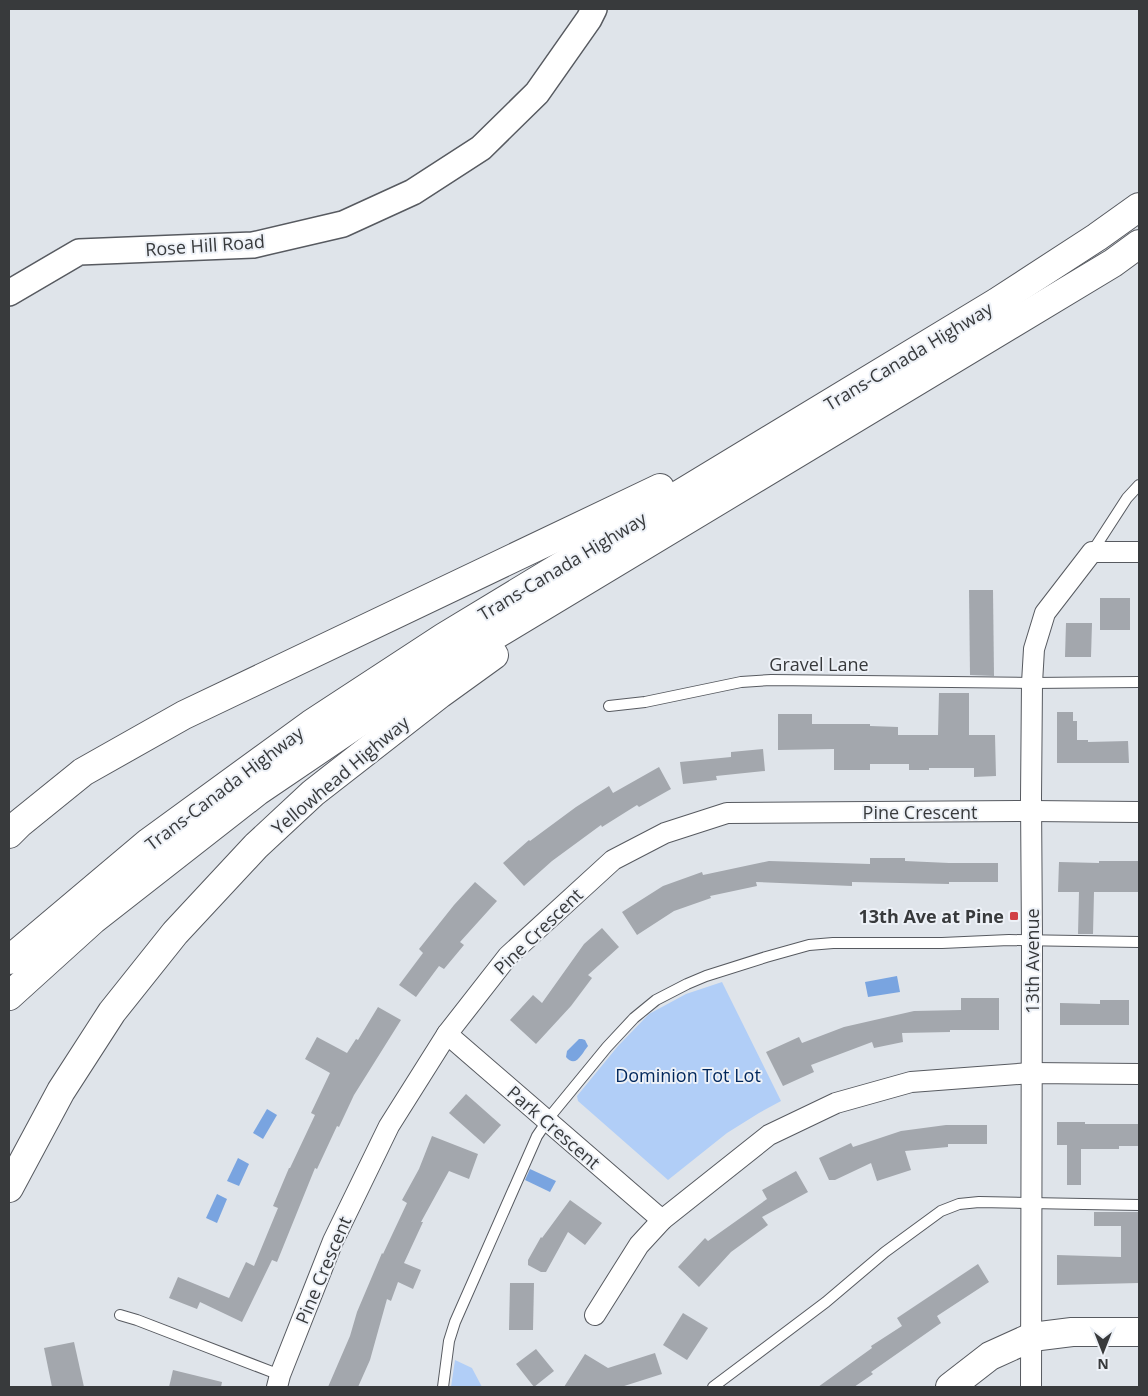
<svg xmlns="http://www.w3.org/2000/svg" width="1148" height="1396" font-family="'Open Sans',sans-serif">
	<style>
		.green { fill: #b1cef7 }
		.water { fill: #79a4e0 }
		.building { fill: #a3a7ad }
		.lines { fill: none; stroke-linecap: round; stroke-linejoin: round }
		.service-casing { stroke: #575a60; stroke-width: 12 }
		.minor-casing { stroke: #575a60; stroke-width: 22 }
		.tertiary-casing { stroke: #575a60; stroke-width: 28 }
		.secondary-casing { stroke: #575a60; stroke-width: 30 }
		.motorway-casing { stroke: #575a60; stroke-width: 30 }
		.service { stroke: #fff; stroke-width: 10 }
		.minor { stroke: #fff; stroke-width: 20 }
		.tertiary { stroke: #fff; stroke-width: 25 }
		.secondary { stroke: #fff; stroke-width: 28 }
		.motorway { stroke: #fff; stroke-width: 28 }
		.poi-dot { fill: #d14147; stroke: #edf1f7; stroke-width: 2 }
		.labels { text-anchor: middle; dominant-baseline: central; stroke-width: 4; stroke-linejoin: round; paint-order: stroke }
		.street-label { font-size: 18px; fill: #383a3c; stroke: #edf1f7 }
		.poi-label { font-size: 18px; font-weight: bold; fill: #383a3c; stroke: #edf1f7; text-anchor: end }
		.park-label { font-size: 18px; fill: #00275c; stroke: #edf1f7 }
	</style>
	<rect width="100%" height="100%" fill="#dfe4ea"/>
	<g class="green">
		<path d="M722,982L781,1101L759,1113L727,1133L668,1180L578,1101L577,1096L618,1046L649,1014L686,994Z"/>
		<path d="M455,1360L472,1368L482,1387H451Z"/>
	</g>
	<g class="water">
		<path d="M897,976L900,992L868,997L865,982Z"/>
		<path d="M579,1039H582L585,1040L588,1046C582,1053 576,1069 566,1057L567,1051Z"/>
		<path d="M267,1109L277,1115L263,1139L253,1133Z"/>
		<path d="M238,1158L249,1164L239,1186L227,1181Z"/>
		<path d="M530,1169L556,1181L550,1192L525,1180Z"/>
		<path d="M217,1194L227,1199L217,1223L206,1218Z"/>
	</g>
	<g class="building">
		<path d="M969,590H993L994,676L970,675Z"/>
		<rect x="1100" y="598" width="30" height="32"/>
		<path d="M1066,623H1092L1091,657H1065Z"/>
		<path d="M939,693H969V735H995L996,776L974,777V768H929V770H909V764H870V770H834V749L778,750V714H812V724H870V726L898,727V735H938Z"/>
		<path d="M1057,712H1073V721H1077V740H1088V742L1128,741L1129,763H1057Z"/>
		<path d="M763,749L765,771L716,776L717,780L683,784L680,762L731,757V752Z"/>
		<path d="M659,767L671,789L639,807L637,805L602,827L601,825L552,861L524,886L503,863L529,840L530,841L576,807L609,786L613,793Z"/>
		<path d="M870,858H905V861L949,863H998V882H949V884L852,882V886L756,882L757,886L710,896L711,898L674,911L637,935L622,912L663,886L702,872L703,875L769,861L870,864Z"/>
		<path d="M1099,861H1139V892H1094L1093,934H1078L1079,892H1058L1059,862L1099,863Z"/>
		<path d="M475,882L497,901L460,942L464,945L444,969L439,966L416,997L399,985L423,953L419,949L454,905Z"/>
		<path d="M602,928L619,947L588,975L592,978L571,1006L536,1044L510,1020L533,995L542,1003L584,944Z"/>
		<path d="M961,998H999V1030H950V1032L902,1033L903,1042L874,1048L872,1042L811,1065L814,1072L783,1086L766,1052L799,1037L802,1043L844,1027L914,1011L961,1010Z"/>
		<path d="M1100,1000H1129V1025H1060V1003L1100,1004Z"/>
		<path d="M378,1007L401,1020L354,1095L339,1127L337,1126L317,1169L315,1168L277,1262L272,1260L242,1322L200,1302L197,1309L169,1298L178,1277L229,1298L246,1262L254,1266L278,1208L273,1206L289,1168H290L315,1115L311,1113L330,1073L305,1059L317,1037L347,1053L356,1039L358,1040Z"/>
		<path d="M466,1094L501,1125L484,1144L449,1113Z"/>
		<path d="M1057,1122H1085V1124H1139V1146H1119V1149H1081V1185H1067V1145H1057Z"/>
		<path d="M946,1125H987V1144H948V1147L905,1151L911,1170L877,1181L871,1163L835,1180H829L819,1158L851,1143L853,1147L901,1131Z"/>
		<path d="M432,1136L478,1154L469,1179L449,1171L421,1222H423L404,1263L421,1270L413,1289L398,1282L391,1301L387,1299L370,1360L358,1387H328L350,1336L357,1312L382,1253L383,1254L407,1203L402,1200L419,1169Z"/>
		<path d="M796,1171L808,1192L762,1217L768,1225L731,1252L699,1287L678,1267L705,1238L708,1241L767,1199L762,1190Z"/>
		<path d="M570,1200L602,1223L585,1245L568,1232L546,1272H541L528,1265V1260L541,1237L542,1238Z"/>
		<path d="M1094,1212H1139V1283L1057,1285V1255L1121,1257V1226H1094Z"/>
		<path d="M978,1264L989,1282L937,1316L941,1323L871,1372L873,1374L854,1387H818L872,1348L871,1346L902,1326L897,1318Z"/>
		<path d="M510,1283H534L533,1330H509Z"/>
		<path d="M683,1313L708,1328L687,1360L663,1345Z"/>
		<path d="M74,1342L84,1387H52L44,1348Z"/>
		<path d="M536,1349L554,1371L534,1387L516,1364Z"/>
		<path d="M655,1353L662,1374L621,1387H564L585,1354L608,1368Z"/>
		<path d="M173,1370L222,1382L221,1387H169Z"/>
	</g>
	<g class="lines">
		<g class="service-casing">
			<g id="service">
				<path d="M1092,552L1127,498L1139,485"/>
				<path d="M609,706L645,702L741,682L771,680L1032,683L1139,682"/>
				<path d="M120,1315L137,1320L280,1375"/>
				<path d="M443,1387L449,1341L455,1322L537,1136L552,1114L607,1047L634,1018L656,1000L687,984L706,976L766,957L809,945L833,943H942L1009,940L1139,942"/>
				<path d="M713,1387L826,1302L885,1252L941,1211L959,1204L979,1202L1139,1205"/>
			</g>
		</g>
		<g class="minor-casing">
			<g id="minor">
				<path d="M447,1034L662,1220"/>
				<path d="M595,1315L639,1245L662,1220L769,1135L836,1103L911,1082L1031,1073L1139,1074"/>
				<path d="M277,1387L280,1375L333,1241L389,1126L447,1034L508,956L613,860L665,833L727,813L1031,811L1139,812"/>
				<path d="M1031,1387L1032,941L1031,799L1032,683L1034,649L1045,613L1092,552H1139"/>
			</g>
		</g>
		<g class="tertiary-casing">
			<path id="tertiary" d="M9,293L79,252L253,245L343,224L413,192L481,148L537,93L589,19L594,9"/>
		</g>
		<g class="secondary-casing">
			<path id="secondary" d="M950,1387L990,1356L1032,1337L1072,1332H1139"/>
		</g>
		<g class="motorway-casing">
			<g id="motorway">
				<path d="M9,834L20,823L83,772L184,715L660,488"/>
				<path d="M9,960L149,842L311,724L444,637L997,302L1097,237L1139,207"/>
				<path d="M9,996L93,920L258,791L429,675L1113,263L1139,244"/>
				<path d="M9,1188L61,1091L112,1012L175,933L256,846L313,793L440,694L494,655"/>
			</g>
		</g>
		<use href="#service" class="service"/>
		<use href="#minor" class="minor"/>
		<use href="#tertiary" class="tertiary"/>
		<use href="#secondary" class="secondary"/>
		<use href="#motorway" class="motorway"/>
	</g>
	<rect class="poi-dot" x="1009" y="911" width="10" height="10" rx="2.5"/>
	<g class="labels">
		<g class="street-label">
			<text transform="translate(205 245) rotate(-4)">Rose Hill Road</text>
			<text transform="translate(908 356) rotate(-31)">Trans-Canada Highway</text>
			<text transform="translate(562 566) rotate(-31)">Trans-Canada Highway</text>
			<text x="819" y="664">Gravel Lane</text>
			<text transform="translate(340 775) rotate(-40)">Yellowhead Highway</text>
			<text transform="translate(224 788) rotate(-37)">Trans-Canada Highway</text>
			<text x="920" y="812">Pine Crescent</text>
			<text transform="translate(538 931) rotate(-44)">Pine Crescent</text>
			<text transform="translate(1032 961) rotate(-90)">13th Avenue</text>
			<text transform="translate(554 1127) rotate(41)">Park Crescent</text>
			<text transform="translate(323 1270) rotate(-67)">Pine Crescent</text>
		</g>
		<g class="poi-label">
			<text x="1004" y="916">13th Ave at Pine</text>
		</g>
		<g class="park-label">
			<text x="688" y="1075">Dominion Tot Lot</text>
		</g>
	</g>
	<rect width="1148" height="1396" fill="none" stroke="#383a3c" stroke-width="20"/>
	<g transform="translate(1103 1351) rotate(180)" stroke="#edf1f7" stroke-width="4" paint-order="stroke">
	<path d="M0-4L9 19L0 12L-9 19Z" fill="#383a3c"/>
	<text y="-8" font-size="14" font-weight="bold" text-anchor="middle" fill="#383a3c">N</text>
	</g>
</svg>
